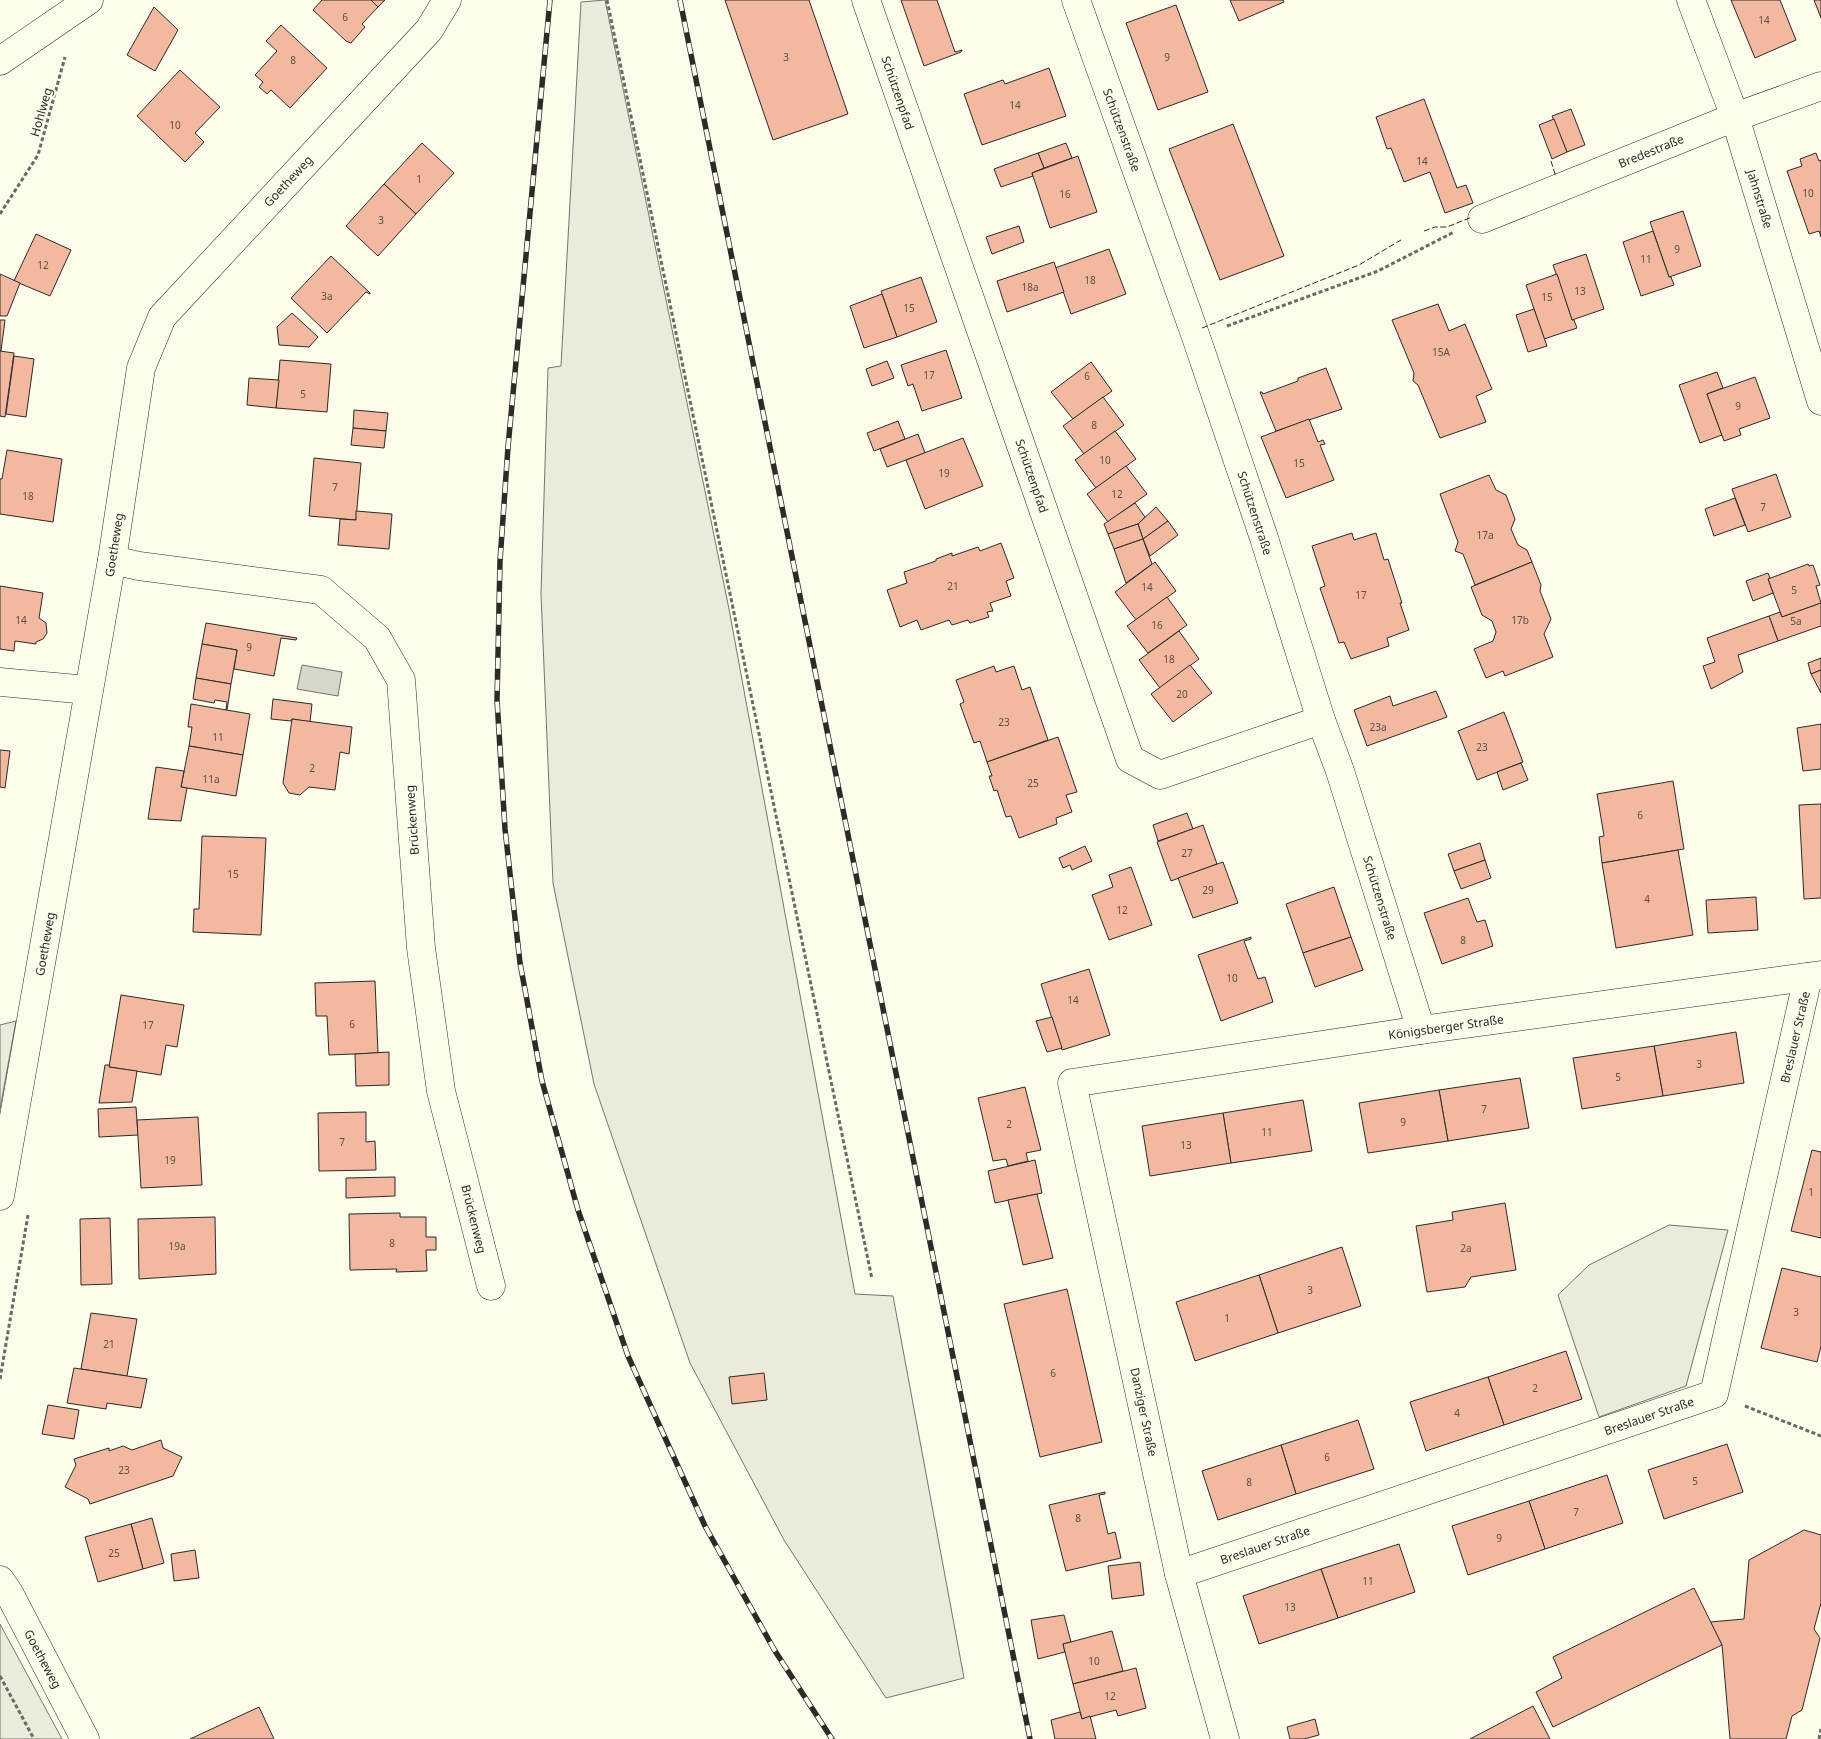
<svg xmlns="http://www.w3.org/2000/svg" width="1821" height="1739" font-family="'Noto Sans',sans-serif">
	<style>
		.green { fill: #ecebdb; stroke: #74746e }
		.water { fill: #d8d7c9; stroke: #74746e }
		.building { fill: #f2b8a0; stroke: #2b2b2b }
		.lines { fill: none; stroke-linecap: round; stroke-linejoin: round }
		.street-casing { stroke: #2b2b2b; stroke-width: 29 }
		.path { stroke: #6a6964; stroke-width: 3; stroke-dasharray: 4 2.5; stroke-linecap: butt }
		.street { stroke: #fdfbea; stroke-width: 28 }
		.rail-casing { stroke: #2b2b2b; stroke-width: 5.5 }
		.rail { stroke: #fdfbea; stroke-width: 4; stroke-dasharray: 11; stroke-linecap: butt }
		.fence { stroke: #2b2b2b; stroke-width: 1; stroke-dasharray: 6 2.5; stroke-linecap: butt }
		.labels { text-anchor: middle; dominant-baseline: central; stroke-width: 4; stroke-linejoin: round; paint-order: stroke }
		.number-label { font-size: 10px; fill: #5d4e48 }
		.street-label { font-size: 12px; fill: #2b2b2b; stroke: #fdfbea }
	</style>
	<rect width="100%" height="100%" fill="#fdfbea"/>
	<g class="green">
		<path d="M605,0L729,609L855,1294L893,1296L964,1678L886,1698L784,1540L690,1363L594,1084L553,883L541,594L548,368L561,366L581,2Z"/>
		<path d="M16,1021L0,1109V1025Z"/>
		<path d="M1669,1225L1728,1230L1686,1386L1599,1417L1558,1295L1589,1265Z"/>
		<path d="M0,1624L62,1739H0Z"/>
	</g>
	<path class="water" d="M302,665L342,672L338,696L297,689Z"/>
	<g class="building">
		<path d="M322,0H371L378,7L362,24L365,27L351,43L346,41L313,10Z"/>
		<path d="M371,0H385L378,7Z"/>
		<path d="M725,0H809L848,114L773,140Z"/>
		<path d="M901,0H937L955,52L962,50L961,52L924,66Z"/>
		<path d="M1230,0H1283L1284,2L1239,21Z"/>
		<path d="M1731,0H1780L1796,40L1755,58Z"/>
		<path d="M1814,0H1821V18Z"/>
		<path d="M1176,5L1208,92L1158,110L1126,23Z"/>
		<path d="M154,7L178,30L155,71L127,55Z"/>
		<path d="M281,25L327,68L290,108L271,90L267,94L259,87L263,82L255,75L277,51L266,41Z"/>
		<path d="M1049,68L1066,116L982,145L964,94L1003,80L1005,84Z"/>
		<path d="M180,70L220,107L195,133L204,142L185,162L137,116Z"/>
		<path d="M1424,99L1457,188L1466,185L1473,203L1445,213L1430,172L1404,182L1391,148L1387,149L1376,117Z"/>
		<path d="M1571,109L1585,145L1567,152L1552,116Z"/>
		<path d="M1554,119L1567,152L1552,159L1539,125Z"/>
		<path d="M1233,124L1284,256L1220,280L1169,149Z"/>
		<path d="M422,143L454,173L416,214L384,184Z"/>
		<path d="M1066,143L1072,158L1044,168L1038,153Z"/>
		<path d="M1038,153L1044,168L1032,173L1033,176L1001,187L994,169Z"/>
		<path d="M1816,153L1819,161L1821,160V237L1819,231L1809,234L1787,171L1802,166L1800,159Z"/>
		<path d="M1078,156L1097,212L1050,228L1032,173Z"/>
		<path d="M384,184L416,214L378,256L346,226Z"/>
		<path d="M1683,211L1701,266L1669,277L1650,222Z"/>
		<path d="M1019,226L1024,242L992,254L986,237Z"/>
		<path d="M1653,231L1669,277H1671L1674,285L1641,296L1623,242Z"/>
		<path d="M36,234L71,250L50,296L14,281Z"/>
		<path d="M1109,249L1126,294L1071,314L1055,268Z"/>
		<path d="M1586,254L1604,309L1572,320L1553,265Z"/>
		<path d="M331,256L370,293V294L366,292L327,333L291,298Z"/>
		<path d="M1054,262L1064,292L1007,312L997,281Z"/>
		<path d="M0,274L20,283L7,316H0Z"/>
		<path d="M1557,274L1572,320H1574L1577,328L1544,339L1526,285Z"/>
		<path d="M921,277L937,322L897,337L881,291Z"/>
		<path d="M882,294L897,337L864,348L850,306Z"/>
		<path d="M1438,304L1449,331L1465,324L1492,389L1476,396L1486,422L1440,438L1418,385L1413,381L1414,373L1392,320Z"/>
		<path d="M1534,309L1547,346L1528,352L1516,315Z"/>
		<path d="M292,313L318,337L309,347L279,345L277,327Z"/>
		<path d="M0,320H5L1,351H0Z"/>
		<path d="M946,350L962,398L922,411L913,384L908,386L901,365Z"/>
		<path d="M0,351L14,353L5,417L0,416Z"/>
		<path d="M14,356L34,359L26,417L6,414Z"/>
		<path d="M280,360L331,364L327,412L276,408Z"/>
		<path d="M887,361L894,378L872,386L866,369Z"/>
		<path d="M1091,362L1112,391L1073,419L1051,392Z"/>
		<path d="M1326,368L1342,409L1276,431L1260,392H1262L1263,394L1298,381V378Z"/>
		<path d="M1717,372L1723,388L1707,394L1722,435L1700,443L1679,385Z"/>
		<path d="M1755,377L1770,418L1739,429L1741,435L1724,441L1707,394Z"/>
		<path d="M249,378L279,380L276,408L247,405Z"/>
		<path d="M1103,397L1124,425L1084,454L1063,426Z"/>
		<path d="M354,410L388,413L386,431L353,428Z"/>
		<path d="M1309,419L1318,442L1323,440L1325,444L1320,445L1334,480L1286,498L1261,437Z"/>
		<path d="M898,421L905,439L874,451L867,433Z"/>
		<path d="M353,428L386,431L384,448L351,445Z"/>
		<path d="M1115,431L1136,459L1096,488L1075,460Z"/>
		<path d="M918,434L925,453L887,467L880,449Z"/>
		<path d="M963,438L983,486L925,509L906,460Z"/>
		<path d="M7,450L62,459L53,522L0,514V479H2Z"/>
		<path d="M314,458L361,463L356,520L309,516Z"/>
		<path d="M1126,466L1147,494L1108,522L1087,494Z"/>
		<path d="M1776,474L1791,517L1748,532L1732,489Z"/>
		<path d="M1489,475L1496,490L1506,495L1515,519L1511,529L1518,545L1527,550L1532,562L1475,585L1463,554L1455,551L1458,542L1440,494Z"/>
		<path d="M1735,498L1745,525L1714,536L1705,509Z"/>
		<path d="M1135,503L1145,517L1138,524L1108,534L1104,524Z"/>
		<path d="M1156,507L1168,521L1143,539L1138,524Z"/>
		<path d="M356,511L392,514L389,549L338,545L340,519L356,520Z"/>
		<path d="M1168,521L1178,535L1150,556L1143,539Z"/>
		<path d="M1138,524L1143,539L1114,549L1108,534Z"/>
		<path d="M1352,533L1354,540L1376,533L1384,560L1388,559L1402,603H1400L1409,630L1387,638L1389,646L1351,659L1344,642L1339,643L1320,588L1325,586L1312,546Z"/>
		<path d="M1143,539L1152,564L1126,583L1114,549Z"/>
		<path d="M1001,543L1014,578L1006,581L1011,596L990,603L993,611L987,612L989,617L970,623L968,620L952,625L949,620L921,630L917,620L900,627L887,590L907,583L904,572L936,561V559L952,553V556L978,547L980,551Z"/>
		<path d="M1155,562L1176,591L1136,620L1115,592Z"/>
		<path d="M1532,562L1541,585L1540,591L1551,619L1544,634L1553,657L1505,676L1503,671L1486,678L1474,649L1493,641L1496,632L1492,621L1482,615L1471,587Z"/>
		<path d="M1808,564L1809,566L1813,565L1820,585L1816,586L1821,603L1782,617L1768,579Z"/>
		<path d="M1768,573L1770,578L1768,579L1773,593L1753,601L1746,581Z"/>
		<path d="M0,586L43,593L39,618L46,623L47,633L43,639L36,642V644L15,641L14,651L0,649Z"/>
		<path d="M1167,597L1187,625L1148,653L1127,626Z"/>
		<path d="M1821,603V626L1778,641L1769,616L1780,612L1782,617Z"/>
		<path d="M1769,616L1778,641L1738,655L1743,672L1711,689L1703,666L1715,662L1707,638Z"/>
		<path d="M206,623L297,638L296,640L281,638L274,676L234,669L237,650L202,644Z"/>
		<path d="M1179,631L1199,659L1160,688L1139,660Z"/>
		<path d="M202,644L237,650L231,684L196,678Z"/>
		<path d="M1821,658V670L1811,674L1808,663Z"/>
		<path d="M1190,665L1212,693L1173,722L1151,694Z"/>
		<path d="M994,666L996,672L1014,666L1022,690L1030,687L1048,740L987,762L980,741L974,743L960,704L964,702L956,680Z"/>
		<path d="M1821,670V693L1811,674Z"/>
		<path d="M196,678L231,684L227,710H226L227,702L215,700L214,703L193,699Z"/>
		<path d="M1436,691L1447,717L1367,746L1354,710L1390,696L1393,706Z"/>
		<path d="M273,699L312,704L310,722L292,719L291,721L271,719Z"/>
		<path d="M191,704L250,714L243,755L189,746L192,727H188Z"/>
		<path d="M1504,712L1523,762L1477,780L1458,731Z"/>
		<path d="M292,719L352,727L349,754L340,752L335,790L309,787L300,795L289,793L283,783Z"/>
		<path d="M1821,724V769L1803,771L1797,728Z"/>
		<path d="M1058,737L1077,792L1066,795L1072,812L1056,818L1057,824L1019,838L1011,816L1006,817L997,790L994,791L989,776H992L987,762Z"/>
		<path d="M189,746L243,755L236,796L181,787Z"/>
		<path d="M0,750L10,751L5,788L0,787Z"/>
		<path d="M1521,763L1528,780L1503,790L1497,772Z"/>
		<path d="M156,767L184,771L181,787L187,788L181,821L148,819Z"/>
		<path d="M1673,781L1684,849L1602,863L1599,837L1604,836L1597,794Z"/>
		<path d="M1821,804V898L1804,899L1799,805Z"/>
		<path d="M1187,813L1193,829L1158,841L1153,825Z"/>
		<path d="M1203,825L1217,864L1171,881L1157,842Z"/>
		<path d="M202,836L266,838L261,935L193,932L194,909H199Z"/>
		<path d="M1480,843L1485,860L1454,871L1448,854Z"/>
		<path d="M1085,846L1092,861L1072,870L1070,865L1063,868L1059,858Z"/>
		<path d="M1678,850L1693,935L1616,948L1602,863Z"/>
		<path d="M1485,860L1491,878L1461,889L1454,871Z"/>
		<path d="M1223,862L1238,903L1193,918L1178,878Z"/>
		<path d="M1131,867L1152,925L1109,940L1092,895L1113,887L1109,875Z"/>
		<path d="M1334,887L1351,937L1303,953L1286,904Z"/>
		<path d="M1756,897L1758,930L1708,933L1706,900Z"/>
		<path d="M1468,898L1477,922L1485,920L1493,946L1442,964L1424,913Z"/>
		<path d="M1251,937V939L1244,941L1258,979L1265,977L1273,1002L1221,1021L1198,955Z"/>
		<path d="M1351,937L1363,970L1315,987L1303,953Z"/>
		<path d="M1089,969L1110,1035L1062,1050L1041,984Z"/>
		<path d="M375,981L378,1053L329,1055L327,1016H316L315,983Z"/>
		<path d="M121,995L184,1005L177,1047L166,1045L161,1075L109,1067Z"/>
		<path d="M1052,1017L1062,1048L1047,1052L1036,1021Z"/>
		<path d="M1736,1032L1744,1083L1663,1096L1654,1046Z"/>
		<path d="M1654,1046L1663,1096L1582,1109L1573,1058Z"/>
		<path d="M389,1052V1085L356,1086L355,1054Z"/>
		<path d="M105,1065H110L109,1067L137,1071L132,1102L99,1103Z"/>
		<path d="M1520,1078L1529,1128L1448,1141L1439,1090Z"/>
		<path d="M1025,1087L1041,1150L1026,1153L1028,1161L1008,1166L1006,1159L993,1161L978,1098Z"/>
		<path d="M1439,1090L1448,1141L1368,1153L1359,1103Z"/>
		<path d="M1303,1100L1312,1151L1231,1163L1223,1113Z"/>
		<path d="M136,1107L138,1135L99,1137L98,1109Z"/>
		<path d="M366,1112V1142L375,1141L376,1170L319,1171L318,1113Z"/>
		<path d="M1223,1113L1231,1163L1150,1176L1142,1126Z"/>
		<path d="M198,1117L202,1185L141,1188L137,1120Z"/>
		<path d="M1812,1150L1821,1152V1238L1791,1231Z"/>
		<path d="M1035,1160L1042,1193L995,1203L988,1171Z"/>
		<path d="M395,1177V1196L346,1198V1178Z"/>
		<path d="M1037,1194L1053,1258L1023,1265L1008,1200Z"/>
		<path d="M1505,1203L1516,1270L1471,1277L1465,1287L1427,1292L1416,1226L1453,1220L1452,1212Z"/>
		<path d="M400,1213V1217H426V1237H436V1250H426L427,1271L396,1272L397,1269L350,1270L349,1214Z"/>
		<path d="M215,1217L216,1274L139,1279L138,1219Z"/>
		<path d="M110,1218L112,1284L81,1285L80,1219Z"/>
		<path d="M1342,1247L1361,1306L1278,1333L1259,1275Z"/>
		<path d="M1782,1268L1821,1277V1346L1817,1362L1761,1348Z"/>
		<path d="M1259,1275L1278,1333L1195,1361L1176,1302Z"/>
		<path d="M1067,1289L1102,1442L1040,1457L1004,1304Z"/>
		<path d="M91,1313L137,1319L127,1376L81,1369Z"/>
		<path d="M1566,1351L1582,1399L1504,1425L1488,1377Z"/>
		<path d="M74,1368L147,1379L141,1408L107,1403L106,1409L67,1403Z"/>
		<path d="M764,1373L767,1400L732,1404L729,1377Z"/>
		<path d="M1488,1377L1504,1425L1426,1451L1410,1402Z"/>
		<path d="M48,1405L79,1410L74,1439L42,1434Z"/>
		<path d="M1358,1420L1374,1469L1296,1494L1281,1445Z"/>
		<path d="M161,1440L163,1448L182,1457L173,1476L90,1504L88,1499L65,1487L76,1465L74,1459L109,1448V1451L123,1446L132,1450Z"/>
		<path d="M1727,1444L1743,1492L1664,1519L1648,1470Z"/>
		<path d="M1281,1445L1296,1494L1218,1520L1202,1471Z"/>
		<path d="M1607,1475L1623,1523L1545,1549L1529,1501Z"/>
		<path d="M1105,1492V1494L1099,1495L1108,1534L1115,1532L1121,1558L1066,1571L1049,1505Z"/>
		<path d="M1529,1501L1545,1549L1468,1575L1452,1526Z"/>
		<path d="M152,1518L164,1563L143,1569L131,1524Z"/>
		<path d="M131,1524L143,1569L98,1582L85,1537Z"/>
		<path d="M1804,1530L1821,1535V1603L1814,1629L1820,1638L1802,1710L1792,1716L1786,1739H1730L1722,1645L1710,1622L1744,1619L1749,1560Z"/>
		<path d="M1399,1544L1415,1592L1338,1618L1321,1569Z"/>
		<path d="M195,1550L199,1578L174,1581L171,1554Z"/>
		<path d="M1140,1562L1144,1595L1112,1599L1108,1566Z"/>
		<path d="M1321,1569L1338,1618L1259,1644L1243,1596Z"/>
		<path d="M1694,1588L1722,1645L1553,1727L1536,1692L1562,1678L1553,1657Z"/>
		<path d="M1064,1615L1071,1642L1063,1644L1065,1652L1038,1659L1031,1620Z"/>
		<path d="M1112,1631L1123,1671L1073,1684L1063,1644Z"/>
		<path d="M1136,1668L1146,1708L1118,1716L1116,1710L1082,1719L1073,1684Z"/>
		<path d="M1533,1706L1550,1739H1470Z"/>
		<path d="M259,1707L274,1739H190Z"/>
		<path d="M1080,1712L1082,1719L1090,1716L1096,1739H1055L1051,1720Z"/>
		<path d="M1315,1719L1319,1735L1304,1739H1290L1287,1727Z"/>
	</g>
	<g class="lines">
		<g class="street-casing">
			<g id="street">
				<path d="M866,0L1130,759L1160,775L1321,720"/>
				<path d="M1076,0L1196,337L1264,538L1321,720L1340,771L1421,1030"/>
				<path d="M1691,0L1735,117L1821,401"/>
				<path d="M0,61L89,0"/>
				<path d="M1482,219L1735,117L1821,86"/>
				<path d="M112,560L139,566L321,590L377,638L401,680L421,948L441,1091L491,1286"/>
				<path d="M0,682L88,690"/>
				<path d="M0,1196L112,560L141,368L162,317L429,30L447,0"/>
				<path d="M1179,1574L1714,1394L1808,977"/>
				<path d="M0,1580L9,1593L85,1739"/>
				<path d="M1225,1739L1179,1574L1072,1083L1421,1030L1821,975"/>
			</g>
		</g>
		<g class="path">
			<path d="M607,0L872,1279"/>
			<path d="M0,214L38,155L65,57"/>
			<path d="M1227,326L1378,271L1454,232"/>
			<path d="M0,1379L28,1215"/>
			<path d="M1745,1406L1821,1436"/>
			<path d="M0,1676L34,1739"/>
			<path d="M1819,1739L1821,1729"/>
		</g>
		<use href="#street" class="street"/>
		<g class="rail-casing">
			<g id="rail">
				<path d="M550,0L508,447L500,561L497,700L505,829L520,963L542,1081L578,1210L628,1356L705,1526L775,1651L832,1739"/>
				<path d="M680,0L1030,1739"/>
			</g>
		</g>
		<use href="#rail" class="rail"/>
		<g class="fence">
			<path d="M1551,161L1556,177"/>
			<path d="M1424,231L1435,227H1447L1472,217"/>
			<path d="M1202,328L1359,265L1401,240"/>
		</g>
	</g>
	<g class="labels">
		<g class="number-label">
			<text x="345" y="17">6</text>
			<text x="1764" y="20">14</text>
			<text x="786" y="57">3</text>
			<text x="1167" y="57">9</text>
			<text x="293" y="60">8</text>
			<text x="1015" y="105">14</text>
			<text x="175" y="125">10</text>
			<text x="1422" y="161">14</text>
			<text x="419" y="179">1</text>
			<text x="1808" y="193">10</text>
			<text x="1065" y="194">16</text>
			<text x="381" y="220">3</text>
			<text x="1677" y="249">9</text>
			<text x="1646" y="259">11</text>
			<text x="43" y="265">12</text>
			<text x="1090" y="280">18</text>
			<text x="1030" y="287">18a</text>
			<text x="1580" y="291">13</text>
			<text x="327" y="296">3a</text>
			<text x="1547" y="297">15</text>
			<text x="909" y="308">15</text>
			<text x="1441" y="352">15A</text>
			<text x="929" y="375">17</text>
			<text x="1087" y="376">6</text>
			<text x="303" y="394">5</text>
			<text x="1738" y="406">9</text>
			<text x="1094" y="425">8</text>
			<text x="1105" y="460">10</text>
			<text x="1299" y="463">15</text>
			<text x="944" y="473">19</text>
			<text x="335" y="487">7</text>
			<text x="1117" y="494">12</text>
			<text x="28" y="496">18</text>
			<text x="1763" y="507">7</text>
			<text x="1485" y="535">17a</text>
			<text x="953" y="586">21</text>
			<text x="1147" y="587">14</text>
			<text x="1794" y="590">5</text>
			<text x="1361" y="595">17</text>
			<text x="21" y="620">14</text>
			<text x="1520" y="620">17b</text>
			<text x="1796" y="621">5a</text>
			<text x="1157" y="625">16</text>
			<text x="249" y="647">9</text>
			<text x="1169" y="659">18</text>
			<text x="1182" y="694">20</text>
			<text x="1004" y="722">23</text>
			<text x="1378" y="727">23a</text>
			<text x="218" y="737">11</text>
			<text x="1482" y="747">23</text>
			<text x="312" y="768">2</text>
			<text x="211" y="779">11a</text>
			<text x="1033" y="783">25</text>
			<text x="1640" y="815">6</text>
			<text x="1187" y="853">27</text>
			<text x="233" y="874">15</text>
			<text x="1208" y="890">29</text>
			<text x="1647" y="899">4</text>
			<text x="1122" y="910">12</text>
			<text x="1463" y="940">8</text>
			<text x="1232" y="978">10</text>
			<text x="1073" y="1000">14</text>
			<text x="352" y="1024">6</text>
			<text x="148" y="1025">17</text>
			<text x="1699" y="1064">3</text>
			<text x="1618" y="1077">5</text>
			<text x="1484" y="1109">7</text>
			<text x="1403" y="1122">9</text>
			<text x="1009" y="1124">2</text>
			<text x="1267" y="1132">11</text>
			<text x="342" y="1142">7</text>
			<text x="1186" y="1145">13</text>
			<text x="170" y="1160">19</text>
			<text x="1811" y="1192">1</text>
			<text x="392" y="1243">8</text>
			<text x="177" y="1246">19a</text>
			<text x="1466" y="1248">2a</text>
			<text x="1310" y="1290">3</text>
			<text x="1796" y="1312">3</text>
			<text x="1227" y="1318">1</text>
			<text x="109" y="1344">21</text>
			<text x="1053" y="1373">6</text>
			<text x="1535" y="1388">2</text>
			<text x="1457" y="1413">4</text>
			<text x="1327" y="1457">6</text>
			<text x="124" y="1470">23</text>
			<text x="1695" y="1481">5</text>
			<text x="1249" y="1482">8</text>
			<text x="1576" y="1512">7</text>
			<text x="1078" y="1518">8</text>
			<text x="1499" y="1538">9</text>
			<text x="114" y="1553">25</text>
			<text x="1368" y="1581">11</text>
			<text x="1290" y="1607">13</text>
			<text x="1094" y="1661">10</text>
			<text x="1110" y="1696">12</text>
		</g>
		<g class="street-label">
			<text transform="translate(898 93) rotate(71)">Schützenpfad</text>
			<text transform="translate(41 112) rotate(-74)">Hohlweg</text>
			<text transform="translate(1122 130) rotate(70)">Schützenstraße</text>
			<text transform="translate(1651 151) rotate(-22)">Bredestraße</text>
			<text transform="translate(288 181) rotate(-47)">Goetheweg</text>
			<text transform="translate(1760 199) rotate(73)">Jahnstraße</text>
			<text transform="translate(1032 476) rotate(71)">Schützenpfad</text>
			<text transform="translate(1255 513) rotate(72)">Schützenstraße</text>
			<text transform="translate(114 545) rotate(-81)">Goetheweg</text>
			<text transform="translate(412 820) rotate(-94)">Brückenweg</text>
			<text transform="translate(1380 898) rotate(73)">Schützenstraße</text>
			<text transform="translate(45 944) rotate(-80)">Goetheweg</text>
			<text transform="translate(1446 1027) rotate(-8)">Königsberger Straße</text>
			<text transform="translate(1795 1037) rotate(-77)">Breslauer Straße</text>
			<text transform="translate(474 1219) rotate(76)">Brückenweg</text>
			<text transform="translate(1144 1412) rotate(78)">Danziger Straße</text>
			<text transform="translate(1649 1416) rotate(-19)">Breslauer Straße</text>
			<text transform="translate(1265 1545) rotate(-19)">Breslauer Straße</text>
			<text transform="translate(43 1659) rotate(62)">Goetheweg</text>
		</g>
	</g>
</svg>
